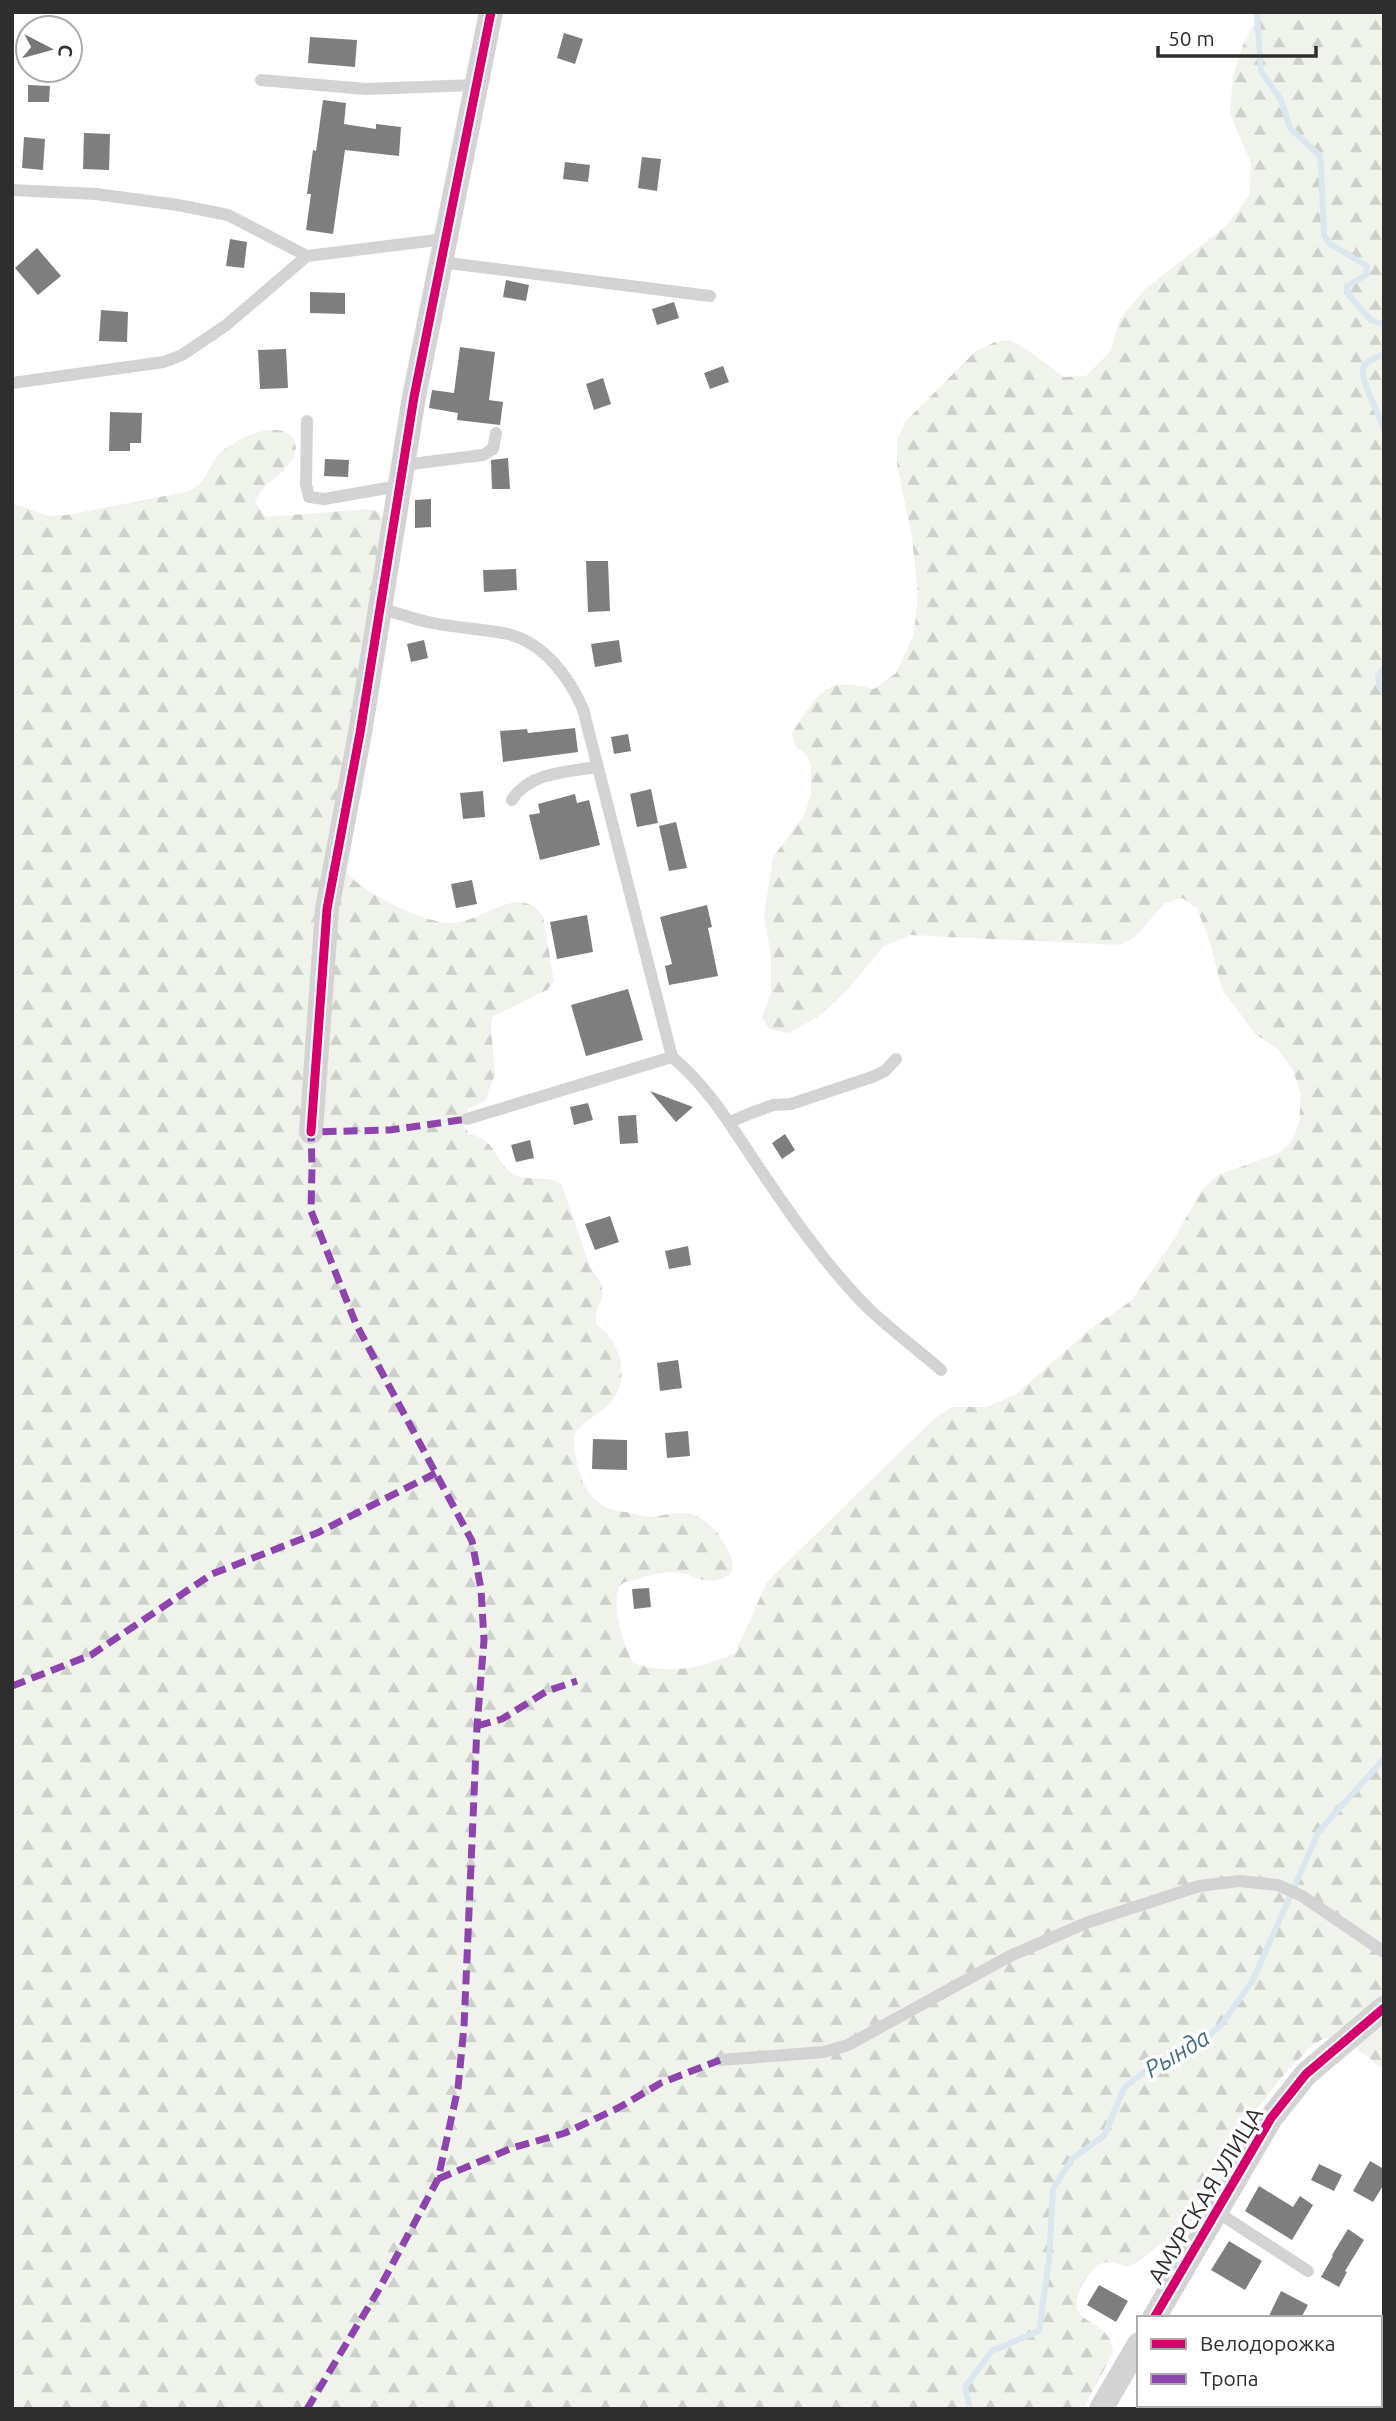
<svg xmlns="http://www.w3.org/2000/svg" width="1396" height="2421" font-family="Ubuntu,sans-serif">
	<style>
		.forest { fill: url(#forest-firs) }
		.lines { fill: none; stroke-linecap: round; stroke-linejoin: round }
		.stream { stroke: #dbe6ee; stroke-width: 6 }
		.building { fill: #7e7e7e }
		.lane { stroke: #d3d3d3; stroke-width: 12 }
		.street { stroke: #d3d3d3; stroke-width: 24 }
		.quiet { stroke: #8e44ad; stroke-width: 7; stroke-dasharray: 14 7; stroke-linecap: butt }
		.cycleway-casing { stroke: #fff; stroke-width: 13 }
		.cycleway { stroke: #d6006c; stroke-width: 9 }
		.labels { text-anchor: middle; dominant-baseline: central; stroke-width: 7; stroke-linejoin: round; paint-order: stroke }
		.street-label { font-size: 23px; fill: #2e2e2e; stroke: #fff }
		.water-label { font-size: 24px; font-style: italic; fill: #446c87; stroke: #fff }
	</style>
	<defs>
		<pattern id="forest-firs" width="22" height="20" patternUnits="userSpaceOnUse" patternTransform="scale(1.75)"><rect width="22" height="20" fill="#f0f3ec"/><path d="M5 1l3.5 6h-7zM16 11l3.5 6h-7z" fill="#ced1cb"/></pattern>
	</defs>
	<rect width="100%" height="100%" fill="#fff"/>
	<path class="forest" d="M1259,12H1384V2070C1369,2059 1345,2034 1324,2039C1316,2041 1309,2049 1303,2055C1256,2099 1228,2159 1197,2215C1191,2222 1185,2230 1178,2235C1173,2239 1165,2240 1159,2245C1150,2251 1143,2260 1133,2265C1124,2269 1116,2261 1107,2262C1092,2263 1073,2295 1077,2309C1084,2326 1111,2323 1113,2353L1083,2409H12V503L49,516L67,515L190,491C194,488 199,484 202,481C209,472 212,461 220,453C235,440 270,421 289,434C295,438 297,446 295,453C288,475 263,479 255,503L266,517L368,509L379,512L382,519L334,844C338,853 342,866 348,874C365,894 428,925 454,923C484,921 519,882 543,916L554,981L547,990L492,1017L491,1028L495,1074L485,1101L469,1108L463,1118L465,1127L469,1134C495,1139 492,1155 509,1171C522,1184 547,1173 562,1185L590,1267L601,1283L603,1296L596,1312V1325C608,1332 617,1345 620,1359C632,1417 570,1414 574,1444C577,1470 582,1493 605,1507C611,1510 619,1511 626,1512C634,1514 643,1517 652,1517C662,1516 673,1512 683,1513C705,1514 721,1534 729,1553C732,1560 737,1570 727,1576C706,1589 691,1571 672,1572C656,1572 640,1579 625,1582L619,1586C612,1611 622,1640 633,1663C672,1675 698,1669 735,1653L767,1582L934,1419L952,1407H987L1015,1395L1093,1327L1131,1301L1172,1242L1202,1190L1218,1175L1279,1153L1291,1142L1299,1124L1301,1095L1293,1070L1278,1049L1255,1034L1222,989L1210,943L1197,908L1182,898L1165,903L1135,937L1120,945L910,935L883,947L848,989L821,1015L789,1033L769,1029L762,1017L771,993V956L764,914L773,857L804,816L811,794V766L806,754L796,747L792,733C819,694 822,675 874,689L896,673L914,634L918,593L912,537L897,465V440L906,421L976,351L995,342L1009,340L1023,347L1064,377L1086,376L1110,352L1120,319L1145,289L1226,226L1249,196L1251,163L1230,114L1233,75L1243,45Z"/>
	<g class="lines">
		<g class="stream">
			<path d="M1257,12L1261,71L1281,100L1290,128L1319,155L1321,164L1324,235L1330,244L1367,266L1366,275L1347,286V293L1371,320L1384,325"/>
			<path d="M1384,354C1378,357 1368,360 1364,366C1357,375 1380,415 1384,429"/>
			<path d="M1384,668L1378,676L1380,688L1384,691"/>
			<path d="M970,2409L965,2387L992,2351L1039,2331L1049,2260L1053,2189L1072,2159L1104,2136L1124,2088L1149,2068L1200,2043L1221,2025L1253,1980L1319,1831L1384,1759"/>
		</g>
	</g>
	<g class="building">
		<path d="M564,33L583,39L575,64L557,58Z"/>
		<path d="M310,37L357,40L355,67L308,63Z"/>
		<path d="M28,85L50,86L49,102H28Z"/>
		<path d="M323,100L346,103L344,124L376,129V124L401,127L399,156L345,150L333,234L306,230L311,194H307L313,150L316,151Z"/>
		<path d="M84,133L110,134L109,170L83,169Z"/>
		<path d="M24,137L45,139L43,170L22,168Z"/>
		<path d="M642,157L661,159L657,191L638,188Z"/>
		<path d="M565,162L590,165L588,182L563,179Z"/>
		<path d="M230,239L247,242L244,268L226,266Z"/>
		<path d="M37,248L61,276L38,295L15,268Z"/>
		<path d="M506,280L529,285L526,301L503,297Z"/>
		<path d="M310,292L345,293V314L310,313Z"/>
		<path d="M674,302L679,318L657,325L652,309Z"/>
		<path d="M101,310L128,312L127,342L99,341Z"/>
		<path d="M460,347L495,352L489,400L503,402L500,425L457,420L458,413L429,408L432,390L454,393Z"/>
		<path d="M286,349L288,388L260,389L258,350Z"/>
		<path d="M723,366L729,382L710,389L704,373Z"/>
		<path d="M603,378L611,404L594,410L586,384Z"/>
		<path d="M110,412L142,413L141,443H130V451H109Z"/>
		<path d="M508,458L510,489H492L491,460Z"/>
		<path d="M325,459L349,460L348,477L324,476Z"/>
		<path d="M431,499V527L415,528V500Z"/>
		<path d="M586,561H608L610,611L588,612Z"/>
		<path d="M516,569L517,590L484,592L483,570Z"/>
		<path d="M424,640L428,658L411,662L407,644Z"/>
		<path d="M619,640L622,662L595,667L591,644Z"/>
		<path d="M575,728L578,752L503,762L500,731L527,729L528,733Z"/>
		<path d="M628,734L631,751L614,754L611,737Z"/>
		<path d="M651,789L658,823L637,827L630,794Z"/>
		<path d="M483,791L485,817L463,819L460,793Z"/>
		<path d="M575,794L577,803L589,800L600,845L540,860L529,815L540,813L538,804Z"/>
		<path d="M676,822L687,868L669,871L659,826Z"/>
		<path d="M472,880L477,904L456,908L451,884Z"/>
		<path d="M707,905L712,927L708,928L718,976L669,985L665,966L672,964L660,917Z"/>
		<path d="M587,915L593,952L557,959L550,922Z"/>
		<path d="M628,989L643,1040L586,1056L571,1005Z"/>
		<path d="M650,1091L693,1107L676,1122Z"/>
		<path d="M588,1103L593,1120L574,1125L570,1107Z"/>
		<path d="M636,1115L638,1143L620,1144L618,1116Z"/>
		<path d="M785,1134L795,1150L782,1159L772,1143Z"/>
		<path d="M530,1140L534,1158L516,1162L511,1145Z"/>
		<path d="M610,1216L619,1242L595,1250L585,1224Z"/>
		<path d="M688,1246L691,1265L669,1269L665,1251Z"/>
		<path d="M678,1360L682,1388L660,1391L657,1363Z"/>
		<path d="M688,1431L690,1456L667,1458L665,1433Z"/>
		<path d="M593,1439L627,1440V1470L592,1469Z"/>
		<path d="M649,1588L651,1607L634,1609L632,1589Z"/>
		<path d="M1370,2161L1384,2169V2184L1373,2202L1353,2191Z"/>
		<path d="M1319,2164L1342,2175L1334,2191L1311,2180Z"/>
		<path d="M1259,2186L1293,2207L1300,2196L1313,2205L1292,2240L1245,2211Z"/>
		<path d="M1348,2229L1364,2240L1345,2271L1347,2272L1339,2287L1321,2277L1333,2256L1332,2255Z"/>
		<path d="M1229,2241L1262,2261L1245,2290L1211,2270Z"/>
		<path d="M1099,2285L1128,2301L1116,2322L1087,2305Z"/>
		<path d="M1281,2291L1308,2305L1301,2318H1268Z"/>
	</g>
	<g class="lines">
		<g class="lane">
			<path d="M261,80L366,89L476,85"/>
			<path d="M12,190L96,194L178,205L228,215L307,256"/>
			<path d="M440,262L710,296"/>
			<path d="M12,383L164,362L182,355L225,326L307,256L445,239"/>
			<path d="M307,421L306,484L309,497L324,499L399,486"/>
			<path d="M403,465L483,455L493,449L496,433"/>
			<path d="M380,608C397,613 415,620 433,623C457,628 484,629 508,634C544,643 569,677 583,709L672,1057C713,1091 736,1135 766,1178C796,1223 830,1270 868,1308C891,1330 917,1349 941,1370"/>
			<path d="M512,800C529,772 567,772 597,767"/>
			<path d="M467,1119L672,1057"/>
			<path d="M730,1122L751,1113L773,1105L791,1104L872,1077L885,1071L896,1059"/>
			<path d="M720,2060L824,2052L848,2045L1010,1956L1086,1923L1199,1886L1239,1881L1278,1885L1302,1896L1384,1952"/>
			<path d="M1217,2212L1308,2271"/>
			<path d="M1259,2405L1262,2407"/>
		</g>
		<g class="street">
			<path d="M311,1132L327,909L360,733L414,397L491,12"/>
			<path d="M1154,2318L1271,2118L1306,2074L1384,2008"/>
			<path d="M1101,2409L1139,2344"/>
		</g>
		<g class="quiet">
			<path d="M12,1686L91,1655L212,1574L317,1533L436,1473"/>
			<path d="M477,1726L502,1719L547,1691L577,1681"/>
			<path d="M438,2179L512,2148L565,2133L618,2108L661,2083L720,2060"/>
			<path d="M307,2409L378,2291L438,2179L458,2088L464,2027L477,1726L484,1640L481,1589L472,1541L356,1324L311,1211L312,1167L311,1132L390,1130L467,1119"/>
		</g>
		<g class="cycleway-casing">
			<g id="cycleway">
				<path d="M311,1132L327,909L360,733L414,397L491,12"/>
				<path d="M1154,2318L1271,2118L1306,2074L1384,2008"/>
			</g>
		</g>
		<use href="#cycleway" class="cycleway"/>
	</g>
	<g class="labels">
		<g class="street-label">
			<text transform="translate(1205 2195) rotate(-59)">АМУРСКАЯ УЛИЦА</text>
		</g>
		<g class="water-label">
			<text transform="translate(1177 2053) rotate(-31)">Рында</text>
		</g>
	</g>
	<rect width="1396" height="2421" fill="none" stroke="#2e2e2e" stroke-width="28"/>
	<rect x="1137" y="2316" width="245" height="91" fill="#ffffff" stroke="#ababab" stroke-width="2"/>
	<rect x="1151" y="2339" width="35" height="10" fill="#d6006c" stroke="#ababab" stroke-width="2"/>
	<text x="1200" y="2351" font-size="21" fill="#2e2e2e">Велодорожка</text>
	<rect x="1151" y="2374" width="35" height="10" fill="#8e44ad" stroke="#ababab" stroke-width="2"/>
	<text x="1200" y="2386" font-size="21" fill="#2e2e2e">Тропа</text>
	<g transform="translate(49 49) rotate(96)"><circle r="33" fill="#ffffff" stroke="#ababab" stroke-width="2"/>
	<path d="M0-5L12 26L0 18L-12 26Z" fill="#777777"/>
	<text y="-10" font-size="19" font-weight="bold" text-anchor="middle" fill="#2e2e2e">С</text>
	</g>
	<path d="M1158 46v10h158v-10" fill="none" stroke="#2e2e2e" stroke-width="3.5"/>
	<text x="1168" y="46" font-size="21" fill="#2e2e2e" stroke="#ffffff" stroke-width="5" paint-order="stroke">50 m</text>
</svg>
